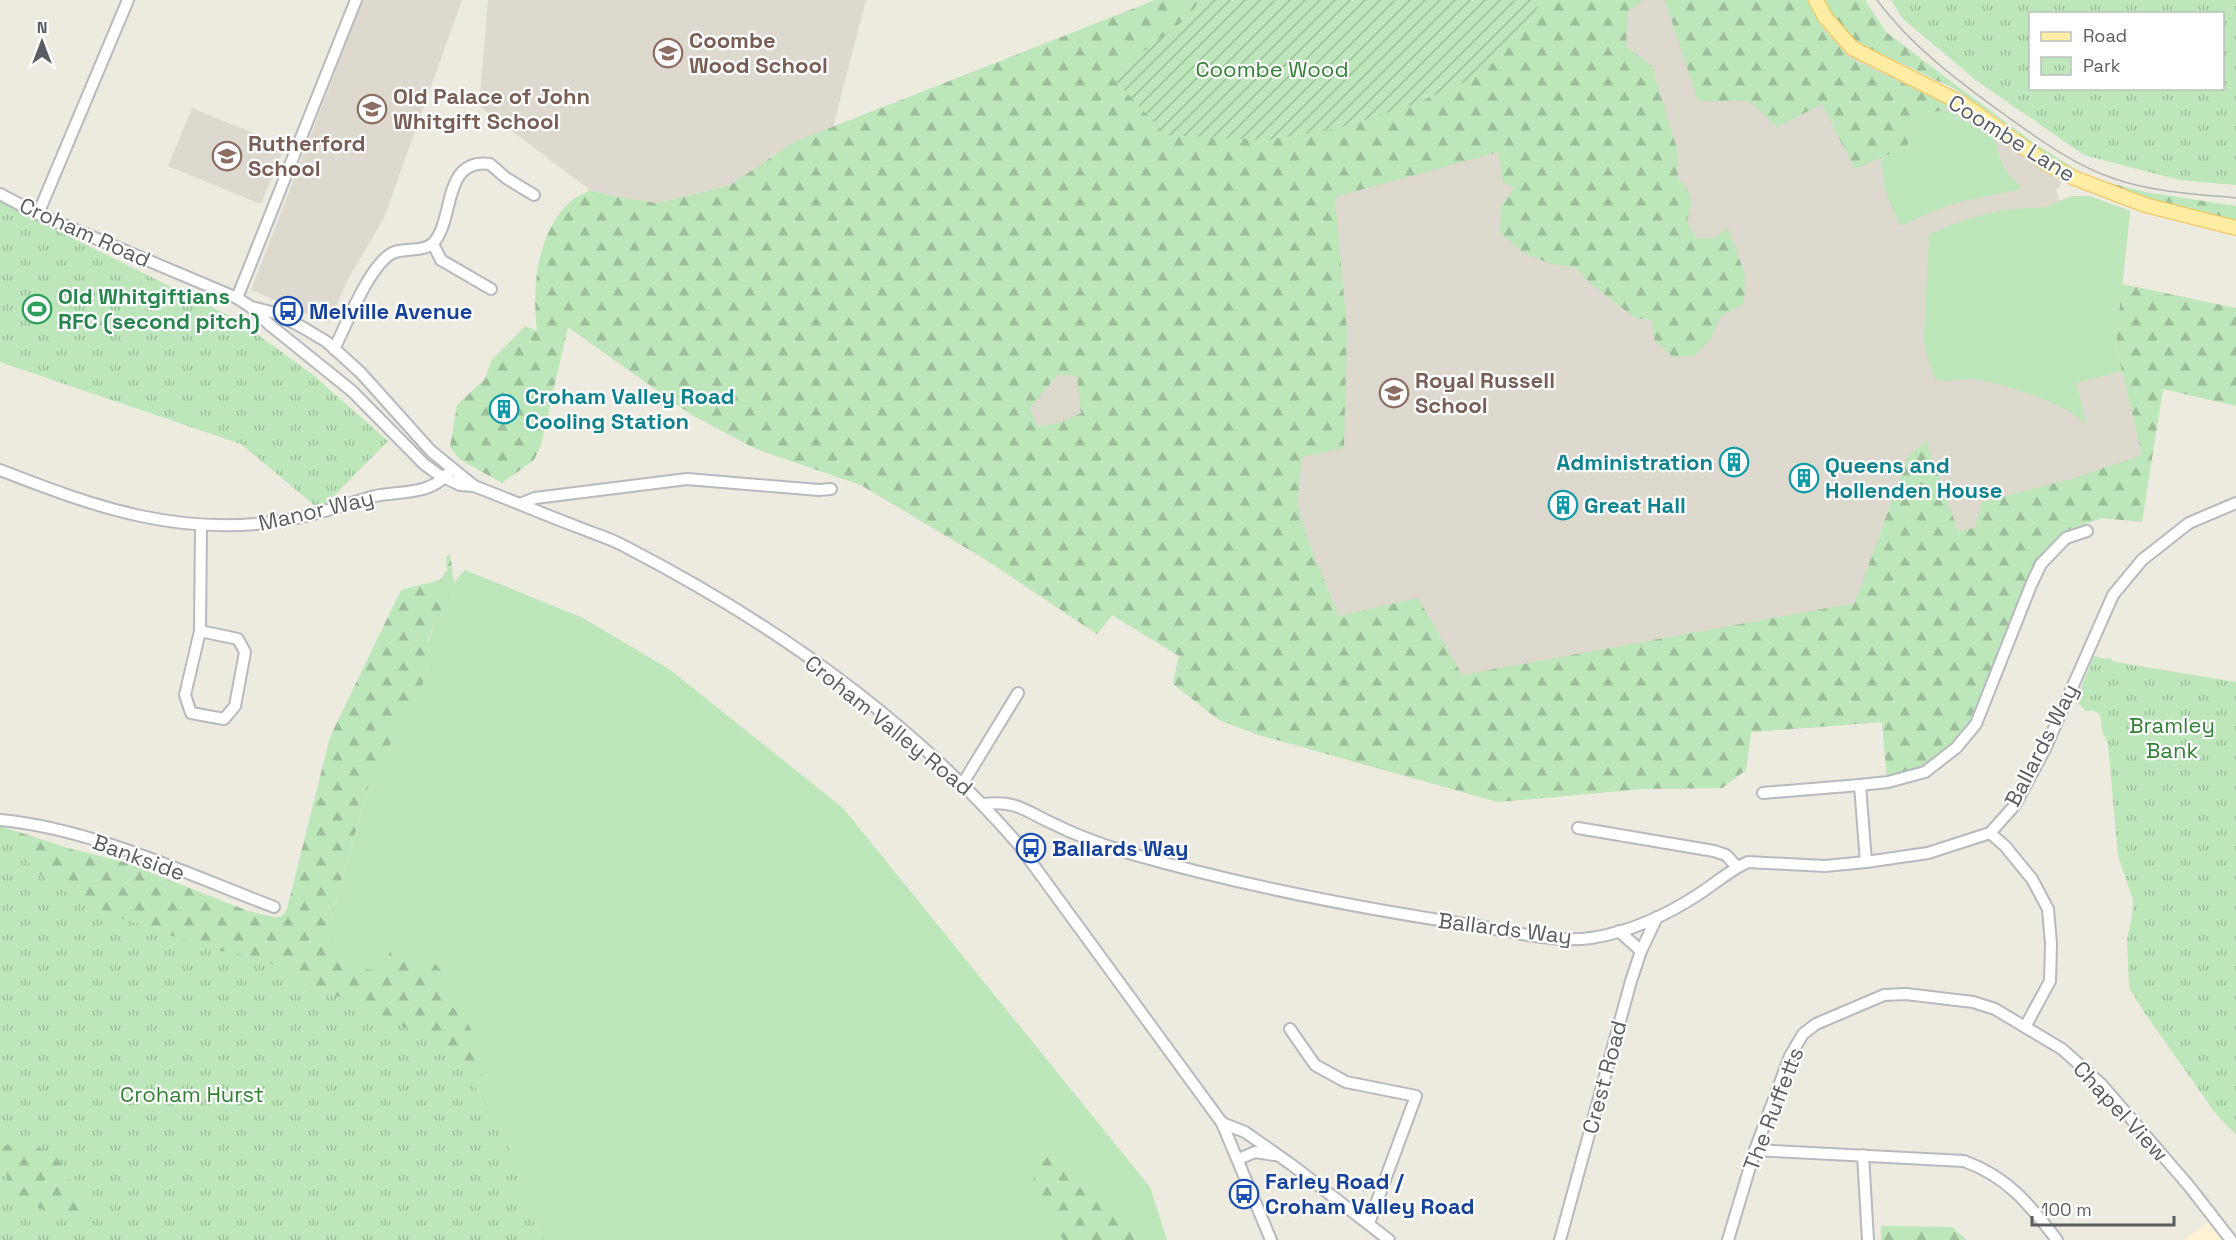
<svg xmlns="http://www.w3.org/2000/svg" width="2236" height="1240" font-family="'Space Grotesk',sans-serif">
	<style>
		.commercial { fill: #fff3d3 }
		.education { fill: #ddd9cf }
		.grass { fill: #bde6bb }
		.forest { fill: url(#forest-firs); fill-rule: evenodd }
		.park { fill: url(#park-tufts); fill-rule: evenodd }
		.garden { fill: url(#garden-furrows) }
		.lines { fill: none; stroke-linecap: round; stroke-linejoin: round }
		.minor-casing { stroke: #b6b9be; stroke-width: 14 }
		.major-casing { stroke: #f5c251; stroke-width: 16 }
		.minor { stroke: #fff; stroke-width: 10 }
		.major { stroke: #ffeda3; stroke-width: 14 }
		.tram { stroke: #b2b3b3; stroke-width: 1.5 }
		.labels { text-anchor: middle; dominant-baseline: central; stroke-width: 4.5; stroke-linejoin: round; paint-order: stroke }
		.education-label { font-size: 22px; font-weight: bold; fill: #785e54; stroke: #fff; text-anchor: start }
		.park-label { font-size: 22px; fill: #308232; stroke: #fff }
		.street-label { font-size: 22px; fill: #595d62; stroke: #fff }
		.leisure-label { font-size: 22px; font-weight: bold; fill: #27864d; stroke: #fff; text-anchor: start }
		.transit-label { font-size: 22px; font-weight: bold; fill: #164399; stroke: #fff; text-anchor: start }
		.culture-label { font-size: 22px; font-weight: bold; fill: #0d838f; stroke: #fff; text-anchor: start }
	</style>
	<defs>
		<pattern id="forest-firs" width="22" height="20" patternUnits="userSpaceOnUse" patternTransform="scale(1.5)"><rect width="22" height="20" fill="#bde6bb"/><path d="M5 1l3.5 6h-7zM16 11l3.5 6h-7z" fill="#9dbe9b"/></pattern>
		<pattern id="park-tufts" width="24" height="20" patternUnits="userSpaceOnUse" patternTransform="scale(1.5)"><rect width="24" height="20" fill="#bde6bb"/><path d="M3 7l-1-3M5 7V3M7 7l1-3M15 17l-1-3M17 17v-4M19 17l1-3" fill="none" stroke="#9dbe9b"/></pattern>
		<pattern id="garden-furrows" width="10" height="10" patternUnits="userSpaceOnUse" patternTransform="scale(1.5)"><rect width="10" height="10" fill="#bde6bb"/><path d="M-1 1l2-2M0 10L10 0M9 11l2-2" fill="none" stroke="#9dbe9b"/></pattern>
	</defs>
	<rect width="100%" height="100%" fill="#edeae0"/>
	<path class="commercial" d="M2210,1221L2224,1240H2184Z"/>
	<g class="education">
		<path d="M363,0H462L384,218L347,281L329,323L251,290Z"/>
		<path d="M488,0H866L833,127L794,142L730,185L658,203L612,196L590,190L479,106Z"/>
		<path d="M1542,0H1810L1820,20L1994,132L2061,182L2060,188L2056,189L2059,200L2074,196H2089L2130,211L2116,346L2142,455L2122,520L2102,518L2062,532L2037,559L1970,720L1951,744L1924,766L1887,777L1882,722L1751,732L1746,770L1722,788L1642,789L1498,802L1259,735L1219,720L1173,684L1179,656L1112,615L1097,634L983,558L861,485L756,449L692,415L568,327Z"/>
		<path d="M192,108L285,146L261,204L168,166Z"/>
	</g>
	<g class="grass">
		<path d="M1952,82L2034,143L2075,169L2074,171C2043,156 2024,137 1997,118C1982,107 1966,97 1950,86Z"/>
		<path d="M1944,110L1955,114L1994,138C1999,154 2003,175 2019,184V190L1967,200L1941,208L1900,226L1885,191L1881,157L1907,146C1915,123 1919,114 1944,110Z"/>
		<path d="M2074,196H2089L2130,211L2116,346L2122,371L2076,383L2086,422H2083C2070,405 1994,380 1971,379C1959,378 1946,384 1935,379L1925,349L1924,337L1929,237L1932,233L1967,219L2003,210L2045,207Z"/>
		<path d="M465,570L583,618L669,669L843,808L1150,1187L1167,1240H544L533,1219L503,1134L462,1065L385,1017L345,1002L319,961L370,780L451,586Z"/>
	</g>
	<g class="forest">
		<path d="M1155,0H1644L1628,11L1626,46L1652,66L1677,149L1678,179C1693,193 1693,202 1687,221L1696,238H1714L1728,228L1745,275L1744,304L1721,316L1710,340L1694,356L1673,357L1655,342L1652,320L1635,318L1591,284L1576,268L1551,264L1524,253L1500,233L1501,206L1514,188L1503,182L1498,152L1335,197L1347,331L1344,448L1302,457L1297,504L1312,551L1339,616L1418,598L1462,675L1855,603L1908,456L1926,441L1958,531L1975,528L1982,502L2071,479L2142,455L2116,346L2122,284L2236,308V406L2163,389L2142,522L2102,518L2062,532L2037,559L1970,720L1951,744L1924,766L1887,777L1882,722L1751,732L1746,770L1722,788L1642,789L1498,802L1259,735L1219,720L1173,684L1179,656L1112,615L1097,634L983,558L861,485L756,449L692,415L568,327L541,445L534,460L502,483L459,459L450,447L457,405L485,379L491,361L525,326L537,331C532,288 536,235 569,203C575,197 583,194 590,190L612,196L658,203L730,185L794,142ZM1058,374L1077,376L1081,413L1062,422L1038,427L1030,408Z"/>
		<path d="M1665,0H1807L1824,30L1850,58L1948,105L1944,110C1919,114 1915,123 1907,146L1855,169L1822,104L1777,127L1749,101H1698Z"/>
		<path d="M1824,0H1865L1886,32L1952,82L1950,86C1933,80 1919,71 1903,64C1863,46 1845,42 1824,0Z"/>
		<path d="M2106,182L2145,192L2236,206V222L2156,202L2106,187Z"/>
		<path d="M450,554L454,583L427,641L436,655L431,673L418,691L406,704L389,747L370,780L330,922L334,948L355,971L367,969L383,973C387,962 386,953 396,946L404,950L410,963L416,966L423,958L431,959C446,975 449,983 451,1006C481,1027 481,1065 484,1099L478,1091L503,1134L535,1223L544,1240H0V826L71,849L124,862L248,911L273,917H281L286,911L289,901L330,737L401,590L440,580L447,570L446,557Z"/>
		<path d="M1038,1143L1058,1157L1073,1173L1119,1208L1153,1240H1063C1056,1227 1047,1216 1040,1203C1030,1185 1034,1162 1038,1143Z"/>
		<path d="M1881,1226L1952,1227L1967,1240H1881Z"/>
	</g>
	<g class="park">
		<path d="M1891,0H2236V185L2179,180L2084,155L1977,81L1903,19ZM2030,14H2222V88H2030Z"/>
		<path d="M0,202L236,319L312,374L388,441L320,510L241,444L0,362Z"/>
		<path d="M2094,656L2106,659L2107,657L2112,659V661L2127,664L2236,682V1135L2216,1114L2144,1012L2129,988L2127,940L2132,916L2133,900L2118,856L2108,744C2107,740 2103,734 2102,730C2100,719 2104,709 2086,711L2076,700Z"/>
		<path d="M0,831L46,881L112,915L210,949L244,955L274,965L292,980L309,984L319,992L340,997L345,1002L385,1017L442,1046L462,1065L503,1134L535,1223L544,1240H0V1162L8,1178L4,1190L12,1201L28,1202L65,1220L76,1217L100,1219L95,1203C89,1200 83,1197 79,1193C67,1181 66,1164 52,1154C39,1145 15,1146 0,1145Z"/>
	</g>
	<path class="garden" d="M1201,0H1542L1529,20L1484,73L1415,104L1336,129L1267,140L1166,135L1111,76L1183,21Z"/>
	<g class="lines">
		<g class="minor-casing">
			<g id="minor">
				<path d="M0,194L38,214L237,298L251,307L275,313L302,327L327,342L361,373L431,451L474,486"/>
				<path d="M38,214L128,0"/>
				<path d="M433,244L441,260L491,289"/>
				<path d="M237,298L356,0"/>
				<path d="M251,307L270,325L352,391L424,464L439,475L460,485L474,486C508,499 541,513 575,526C592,533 610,538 626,547C771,622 911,720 1018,844L1222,1123L1271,1240"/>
				<path d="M334,349C346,326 371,260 395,252C407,248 426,252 434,242C455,218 442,158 490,164L506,178L534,195"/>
				<path d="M0,470C97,508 182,538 287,520C317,515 346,504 375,496C399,491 430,495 447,474"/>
				<path d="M520,504L535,498L687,479L819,490L831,489"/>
				<path d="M200,631L185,695L191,713L224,719L235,706L245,652L238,639L200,631L201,526"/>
				<path d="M963,783L1018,693"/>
				<path d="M1763,793L1860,785"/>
				<path d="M984,804C1018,800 1026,812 1056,825C1080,837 1106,846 1132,854C1244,886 1363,909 1478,926C1513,932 1556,943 1591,938C1630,932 1667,915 1699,894C1716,883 1730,870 1748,862L1825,866L1866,862L1928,853L1990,833L2015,805L2045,749L2113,595L2142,560L2189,523L2236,503"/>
				<path d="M0,820C90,828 190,875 274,907"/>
				<path d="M1578,828L1714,851L1726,855L1737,867"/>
				<path d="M1990,833L2005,846L2032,879L2048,909L2051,944L2050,981L2025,1027L2062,1049L2102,1085L2189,1186L2231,1240"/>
				<path d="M1866,862L1860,785L1888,782L1925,772L1956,748L1976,724L2031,585L2041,564L2066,538L2087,531"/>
				<path d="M1619,931L1641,951"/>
				<path d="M1290,1029L1315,1065L1346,1082L1416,1096L1369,1223"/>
				<path d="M1222,1123L1245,1132L1292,1165L1389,1240"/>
				<path d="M1755,1150L1964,1161C2008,1177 2029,1204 2057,1240"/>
				<path d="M1863,1155L1868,1240"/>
				<path d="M1239,1159L1255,1152L1274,1155"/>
				<path d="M1560,1240L1631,981L1641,951L1657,917"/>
				<path d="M1728,1240L1755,1150L1790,1056L1803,1034L1816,1024L1884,995L1906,994L1973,1002L1995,1009L2025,1027"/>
			</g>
		</g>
		<g class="major-casing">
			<path id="major" d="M1816,0L1825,17L1852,48L1963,104L2047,164L2074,178L2145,205L2236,228"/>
		</g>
		<use href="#minor" class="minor"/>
		<use href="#major" class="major"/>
		<path class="tram" d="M1877,0C1912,47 1958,81 2005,115C2040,140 2074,165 2115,179C2153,192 2196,194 2236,198"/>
	</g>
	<defs>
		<g id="school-ring" transform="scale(1.5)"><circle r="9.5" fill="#fff" stroke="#8d6e63" stroke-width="1.5"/><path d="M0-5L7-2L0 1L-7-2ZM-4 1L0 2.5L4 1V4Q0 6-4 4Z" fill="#8d6e63"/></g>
		<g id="stadium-ring" transform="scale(1.5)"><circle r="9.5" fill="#fff" stroke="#2e9e5b" stroke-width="1.5"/><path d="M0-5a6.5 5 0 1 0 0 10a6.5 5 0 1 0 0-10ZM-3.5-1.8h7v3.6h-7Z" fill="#2e9e5b"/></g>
		<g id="bus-ring" transform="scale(1.5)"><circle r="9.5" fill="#fff" stroke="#1a4fb4" stroke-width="1.5"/><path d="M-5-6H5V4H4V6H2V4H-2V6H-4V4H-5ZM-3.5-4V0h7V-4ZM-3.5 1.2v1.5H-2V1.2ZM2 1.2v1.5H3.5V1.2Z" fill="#1a4fb4"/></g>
		<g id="building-ring" transform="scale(1.5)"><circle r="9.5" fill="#fff" stroke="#0f9aa8" stroke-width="1.5"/><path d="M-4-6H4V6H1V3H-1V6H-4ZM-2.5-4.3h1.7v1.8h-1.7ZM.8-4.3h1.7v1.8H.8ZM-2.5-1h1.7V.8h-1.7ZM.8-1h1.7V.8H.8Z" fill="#0f9aa8"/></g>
	</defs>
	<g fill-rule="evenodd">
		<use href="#school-ring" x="668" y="53"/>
		<use href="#school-ring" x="372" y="109"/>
		<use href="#school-ring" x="227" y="156"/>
		<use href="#stadium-ring" x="37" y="309"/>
		<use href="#bus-ring" x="288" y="311"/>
		<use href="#school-ring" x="1394" y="393"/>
		<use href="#building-ring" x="504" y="409"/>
		<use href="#building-ring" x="1734" y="462"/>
		<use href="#building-ring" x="1804" y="478"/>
		<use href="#building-ring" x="1563" y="505"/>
		<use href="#bus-ring" x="1031" y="848"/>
		<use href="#bus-ring" x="1244" y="1194"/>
	</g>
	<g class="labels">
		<g class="education-label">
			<text x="689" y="40">Coombe<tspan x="689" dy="25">Wood School</tspan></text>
			<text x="393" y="96">Old Palace of John<tspan x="393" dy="25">Whitgift School</tspan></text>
			<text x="248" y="143">Rutherford<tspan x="248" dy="25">School</tspan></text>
			<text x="1415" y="380">Royal Russell<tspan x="1415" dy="25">School</tspan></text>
		</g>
		<g class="park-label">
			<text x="1272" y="69">Coombe Wood</text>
			<text x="2172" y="725">Bramley<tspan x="2172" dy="25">Bank</tspan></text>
			<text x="192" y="1094">Croham Hurst</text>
		</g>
		<g class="street-label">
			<text transform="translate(2012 138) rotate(32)">Coombe Lane</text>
			<text transform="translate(85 232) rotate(24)">Croham Road</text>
			<text transform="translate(316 510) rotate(-13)">Manor Way</text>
			<text transform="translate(889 725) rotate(39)">Croham Valley Road</text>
			<text transform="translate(2041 745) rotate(-63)">Ballards Way</text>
			<text transform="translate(139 857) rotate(20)">Bankside</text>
			<text transform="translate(1505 928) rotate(7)">Ballards Way</text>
			<text transform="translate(1604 1077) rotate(-75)">Crest Road</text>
			<text transform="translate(1773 1109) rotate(-69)">The Ruffetts</text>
			<text transform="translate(2121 1111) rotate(47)">Chapel View</text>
		</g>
		<g class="leisure-label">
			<text x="58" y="296">Old Whitgiftians<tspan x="58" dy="25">RFC (second pitch)</tspan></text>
		</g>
		<g class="transit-label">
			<text x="309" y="311">Melville Avenue</text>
			<text x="1052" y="848">Ballards Way</text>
			<text x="1265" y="1181">Farley Road /<tspan x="1265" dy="25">Croham Valley Road</tspan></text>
		</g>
		<g class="culture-label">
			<text x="525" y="396">Croham Valley Road<tspan x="525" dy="25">Cooling Station</tspan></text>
			<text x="1713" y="462" text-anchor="end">Administration</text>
			<text x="1825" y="465">Queens and<tspan x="1825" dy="25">Hollenden House</tspan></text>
			<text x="1584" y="505">Great Hall</text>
		</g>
	</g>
	<rect x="2029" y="12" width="195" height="78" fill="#ffffff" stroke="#bdbec0" stroke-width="1.5"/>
	<rect x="2041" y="32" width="30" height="9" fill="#ffeda3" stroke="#bdbec0" stroke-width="1.5"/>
	<text x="2083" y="42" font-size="18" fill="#595d62">Road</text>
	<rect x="2041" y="57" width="30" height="18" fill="url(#park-tufts)" stroke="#bdbec0" stroke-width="1.5"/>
	<text x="2083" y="72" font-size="18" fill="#595d62">Park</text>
	<g transform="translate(42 42)" stroke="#ffffff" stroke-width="4.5" paint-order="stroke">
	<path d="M0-4.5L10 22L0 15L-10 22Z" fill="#595d62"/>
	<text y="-9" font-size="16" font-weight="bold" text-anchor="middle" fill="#595d62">N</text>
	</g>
	<path d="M2032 1216v9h142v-9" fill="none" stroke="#595d62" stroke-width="3"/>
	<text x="2041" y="1216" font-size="18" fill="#595d62" stroke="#ffffff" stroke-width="4.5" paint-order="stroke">100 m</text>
</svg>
